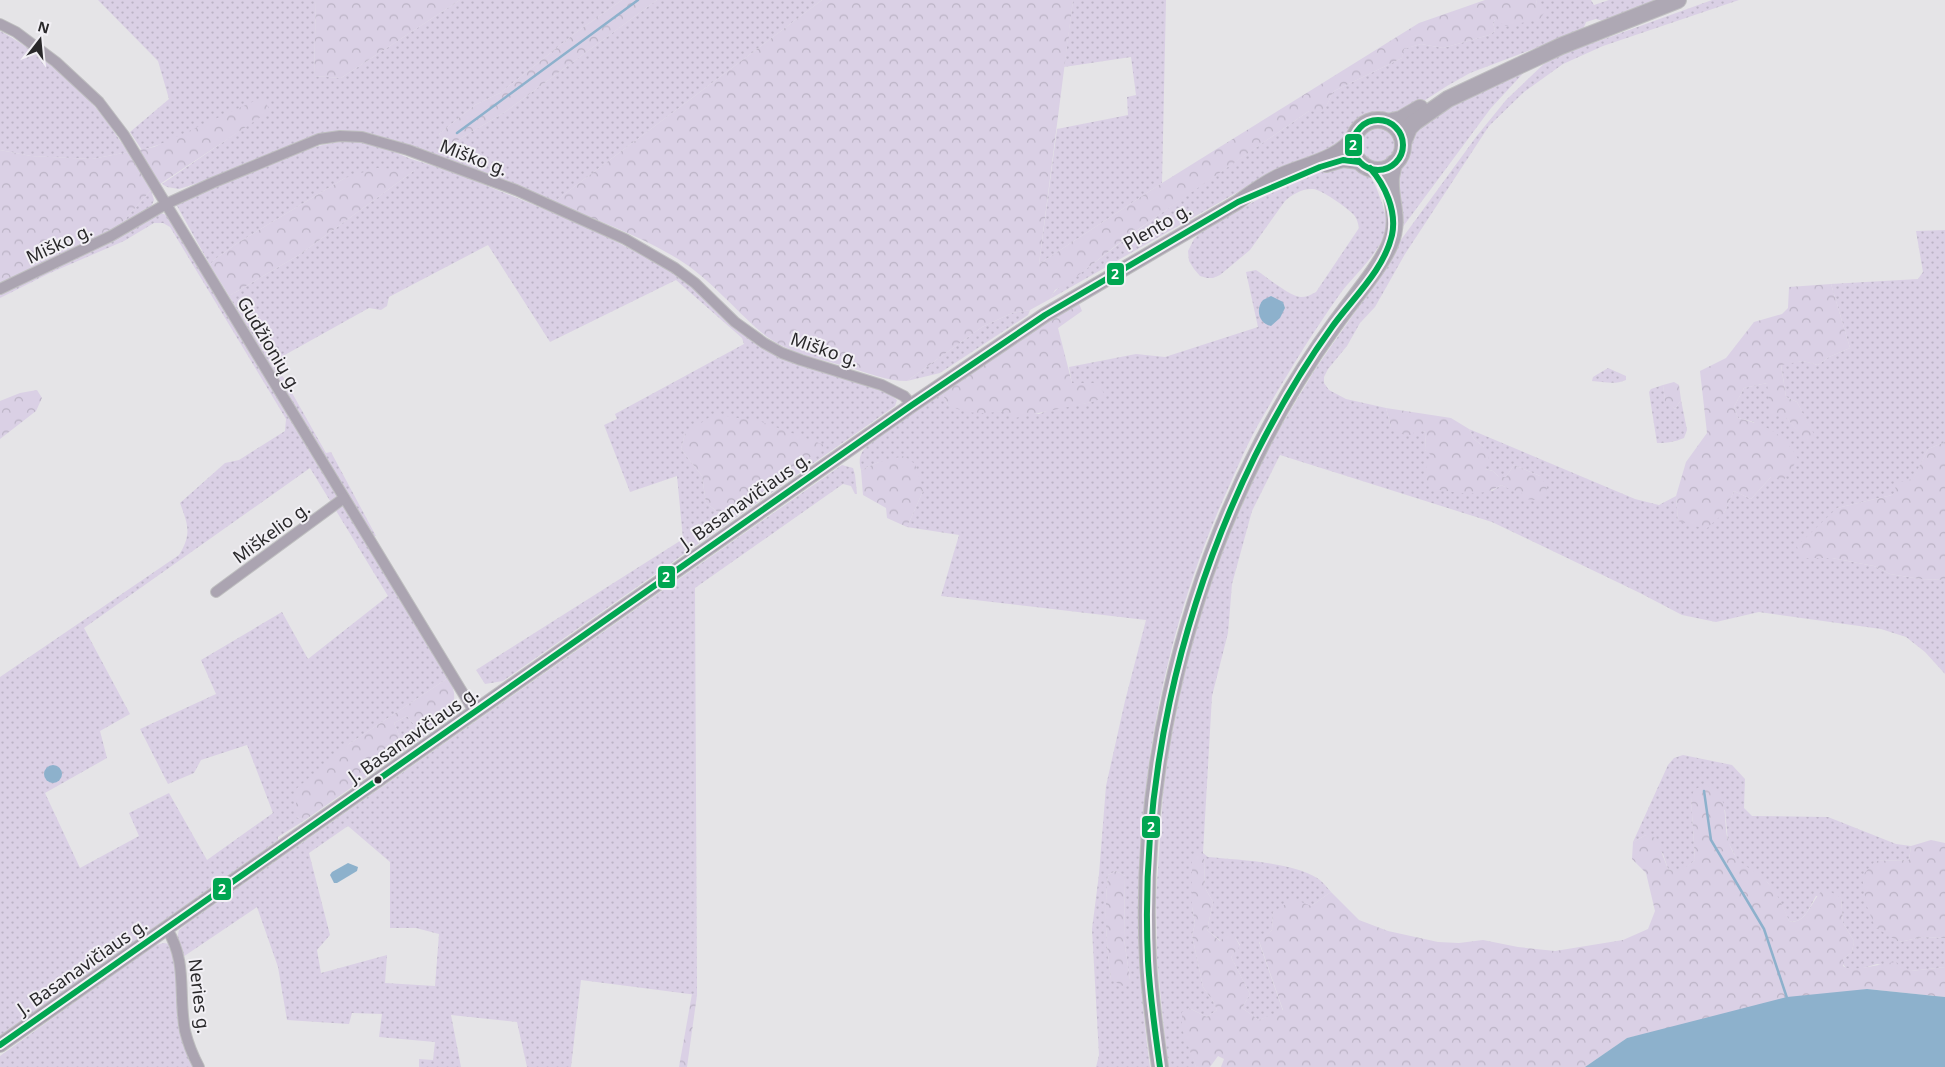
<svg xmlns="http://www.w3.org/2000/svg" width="1945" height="1067" font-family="'Noto Sans',sans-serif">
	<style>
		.grass { fill: url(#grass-dots); fill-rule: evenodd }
		.forest { fill: url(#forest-crowns) }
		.water { fill: #8db1cc }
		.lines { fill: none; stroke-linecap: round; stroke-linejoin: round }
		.stream { stroke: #8db1cc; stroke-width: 2.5 }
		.minor-casing { stroke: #bfbfc0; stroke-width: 12 }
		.secondary-casing { stroke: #bfbfc0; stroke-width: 16 }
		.trunk-casing { stroke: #bfbfc0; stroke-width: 18 }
		.minor { stroke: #aba4b1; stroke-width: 10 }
		.secondary { stroke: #aaa3b0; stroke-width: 14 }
		.trunk { stroke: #aea8b4; stroke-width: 16 }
		.bus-1-casing { stroke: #f2f0f5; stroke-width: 10 }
		.bus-1 { stroke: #00a651; stroke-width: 6 }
		.bus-dot { fill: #29282a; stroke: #f2f0f5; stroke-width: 2 }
		.labels { text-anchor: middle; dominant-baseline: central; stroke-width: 4; stroke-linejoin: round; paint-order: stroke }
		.street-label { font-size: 18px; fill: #29282a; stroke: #f2f0f5 }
		.line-badge { stroke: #f2f0f5; stroke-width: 2 }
		.badge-label { font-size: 14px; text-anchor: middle; font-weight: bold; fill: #fff }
	</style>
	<defs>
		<pattern id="grass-dots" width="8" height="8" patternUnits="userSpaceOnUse" patternTransform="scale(1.25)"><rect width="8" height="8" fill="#dad0e5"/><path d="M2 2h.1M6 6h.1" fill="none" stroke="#bbb3c5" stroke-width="1.8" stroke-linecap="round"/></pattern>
		<pattern id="forest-crowns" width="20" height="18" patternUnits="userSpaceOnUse" patternTransform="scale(1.25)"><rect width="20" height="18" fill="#dad0e5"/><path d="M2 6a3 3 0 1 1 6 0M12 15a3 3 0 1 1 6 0" fill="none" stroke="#bbb3c5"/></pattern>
	</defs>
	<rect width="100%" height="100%" fill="#e5e4e7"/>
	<g class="grass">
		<path d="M98,0H316L314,76L341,78L460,0H622L578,31L500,93L475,105L439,134L448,146L505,112L657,0H822L554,202L397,141L372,134L355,132L314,136L204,181L179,189L167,187L162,184L270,110L142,150L130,132L169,99L158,61Z"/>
		<path d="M1073,0H1166L1162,183L1039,264L1057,129L1128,115L1127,97L1136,95L1131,57L1064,67Z"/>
		<path d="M1537,0H1591L1594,5L1609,0H1660L1603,21L1596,19L1586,22L1583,30L1470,73L1447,86L1402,115L1395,117L1380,114H1371L1361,119L1354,125L1343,145L1257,181L1050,299C1057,284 1077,276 1090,266C1161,211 1236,162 1309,111H1322C1330,103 1328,99 1334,91L1402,58L1403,49L1421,44L1443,48L1489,35L1495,31L1493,22L1495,20L1536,4Z"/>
		<path d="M1712,0H1739L1603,46L1563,64L1524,92L1489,126L1405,254L1375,307L1360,323L1347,346L1328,369L1324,377V383L1329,390L1346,399L1386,408L1391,427L1415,428L1426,432L1425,450L1492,491L1501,485C1521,494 1524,488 1540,476L1514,465L1506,477H1499L1493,471L1485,469L1484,447L1474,439L1469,429L1635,499L1659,505L1676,496L1678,521L1724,513L1734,491L1751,499L1771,477L1754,422L1738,418L1734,407L1744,388L1767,383L1787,418L1806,441L1814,436L1797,402L1786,397L1781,364L1803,361L1818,365L1829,357L1850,348L1831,284L1918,279L1923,272L1916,231L1945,230V442L1928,449L1913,480L1892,495L1837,508L1815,558H1832L1874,566L1890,574L1920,579L1945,580V674L1925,652L1906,637L1881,629L1759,612L1716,622L1682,615L1640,593L1492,522L1280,455L1252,511L1232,584L1228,633L1212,696L1203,853L1208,857C1238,860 1293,862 1317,878C1322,881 1327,887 1331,892L1311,906L1273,912L1272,930L1259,942L1283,1011L1259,1020L1242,1008L1250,994L1231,957L1240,945L1235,937L1221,941L1207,930L1213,902L1205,888L1204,858L1192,907L1195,924L1192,935L1203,987L1213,1001L1217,1010L1207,1017L1189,1008L1191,1051L1196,1067H1168L1157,961L1156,897L1163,795L1168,754L1188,655L1200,614L1226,542L1266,451L1316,368L1362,302L1395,248L1476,137L1506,100L1549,59Z"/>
		<path d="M0,31C32,48 73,80 96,108C108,122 118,138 128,152L92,159L31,156L0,150Z"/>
		<path d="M1530,66L1491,108L1402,228L1399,206L1398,168L1404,162L1407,154L1408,140L1422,121Z"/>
		<circle cx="1378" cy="144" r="18"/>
		<path d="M354,141L375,144L411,159L453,172L571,220L613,240L659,264L679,277L696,290L717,312L754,341L884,390L897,400L895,406L503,681L485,684L476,670L683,539L677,476L630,492L604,425L617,419L615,414L744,344L742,338L676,280L550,342L488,245L389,297L387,306L381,310L369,308L274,361L326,453L331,452L376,536H371L229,296L299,255L415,170L345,178L236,244L214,260L210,265L176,204C204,191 233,179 262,167C294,154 319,142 354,141ZM685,434L723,516L706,503L702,476L681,449Z"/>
		<path d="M1337,165C1370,166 1373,177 1383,206C1385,215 1389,221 1386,230C1380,253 1354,275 1340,294C1310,336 1283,381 1258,425C1244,450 1234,476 1222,502C1145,679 1123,876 1150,1067H1096L1099,1055L1092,929L1099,874L1106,786L1125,701L1146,620L941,596L959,535L907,527L923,491L879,462L861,470C858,459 860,453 868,445L942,393L948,405L983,413L993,411L1039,414L1052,409L1092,402L1098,383L1072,384L1069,367L1136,354L1165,357L1258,327L1246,272L1256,270C1267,277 1289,296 1301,297C1306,297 1311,295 1316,292L1359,228C1358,223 1357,218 1353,214C1346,207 1322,190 1313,189C1303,188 1291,195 1285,201L1250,250L1220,275L1213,278H1207L1200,276L1194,269L1189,261L1188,251L1194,239L1204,229L1277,189ZM1116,871L1125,876L1124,939L1130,980L1111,979C1106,944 1104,911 1108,875Z"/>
		<path d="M151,190L154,200L150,209L121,226L127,217Z"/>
		<path d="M160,213L167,215L170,218L448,678L349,744L296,817L305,820L278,837V840L0,1036V677L179,555C192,534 188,525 180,503L225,463L239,460L285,431L286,419L170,227L163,223H154L124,241L50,273L0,298V289ZM310,468L388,596L308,659L282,612L201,660L216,694L140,729L168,784L194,773L201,760L247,745L273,813L207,860L169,793L129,813L139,836L80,868L45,793L107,758L100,731L130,714L84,628Z"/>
		<path d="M1030,310L1028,315L940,373L907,381L982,327L1012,313Z"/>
		<path d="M1608,368L1626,376V380C1615,385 1604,382 1592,381L1593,377Z"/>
		<path d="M1663,385L1665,400L1675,409L1681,400L1687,430L1684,438C1675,442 1667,443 1657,443L1649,392L1651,389Z"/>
		<path d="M842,465L853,468L855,475L857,494H855L851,486L843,484L695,588L697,995L581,980L571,1067H527L517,1022L451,1015L461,1067H419V1059L433,1060L435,1042L379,1037L382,1014L352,1013L349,1024L287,1020L278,967L257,907L177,961C178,997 176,1035 194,1067H0V1056L153,946L164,943L169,944L177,939L179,930L189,922ZM348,826L390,862V928H416L439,934L435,986L385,983L387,955L321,973L317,950L330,935L309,853Z"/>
		<path d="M407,716L424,737L405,750L394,723Z"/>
		<path d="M1683,755L1732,765L1745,779L1744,808L1752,816L1828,817L1896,844L1911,846L1909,860L1875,861L1899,942L1923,937L1945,938V967L1911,971L1877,964L1860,969H1847L1842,963L1843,959L1852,952L1854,941L1843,923L1841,898L1816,896C1810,906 1804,925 1789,921L1781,903L1768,883L1738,861L1728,842L1725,810L1691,798L1695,860L1679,874L1668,869L1663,854L1646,835L1633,842L1668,765L1674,758Z"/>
	</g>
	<g class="forest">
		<path d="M316,0H460L341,78L314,76Z"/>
		<path d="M622,0H657L505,112L448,146L439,134L475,105L500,93L578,31Z"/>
		<path d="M822,0H1073L1039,264L1162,183L1419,23L1485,0H1537L1536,4H1543L1546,10L1540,19L1506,26L1495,20L1493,22L1495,31L1489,35L1443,48L1421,44L1404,49L1402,58L1334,91C1328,99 1330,103 1322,112L1309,111L1127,237L1076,277L1055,290L1050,299L1030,310L1012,313L982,327L907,381C887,381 868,373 848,367C819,359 785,353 761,332C733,308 709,278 678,259C639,235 595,220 554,202Z"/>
		<path d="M263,97L270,111L151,190L127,217L121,226L0,284V150L31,156L92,159L154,147Z"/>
		<path d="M377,168L415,170L299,255L229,296L210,265L214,260L236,244L345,178Z"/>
		<path d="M1831,284L1850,348L1829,357L1818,365L1803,361L1781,365L1786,397L1797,402L1815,436L1806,442L1787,418L1771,414L1767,383L1744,388L1734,407L1738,418C1766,425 1784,433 1798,459L1783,481L1771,477L1751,499L1734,491L1724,513L1706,529L1678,521L1676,496L1686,462L1707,433L1700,371L1726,358L1754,322L1782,314L1788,308L1789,287Z"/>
		<path d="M1078,301L1082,311L1058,328L1072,383H1098L1106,397L1092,402L1015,418C1000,407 996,414 980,413C968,413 959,410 948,405L942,393Z"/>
		<path d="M1674,382L1679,385L1681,400L1675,409L1665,401L1663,385Z"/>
		<path d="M37,390L42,398L36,411L0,439V401L20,393Z"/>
		<path d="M1386,408L1451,418L1469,429L1474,439L1484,447L1489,457L1485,469L1493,471L1499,477H1506L1514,465L1540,476L1547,487L1544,501L1526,499L1520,491L1512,490L1501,485C1480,499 1456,492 1432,489L1423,476L1431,455L1425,450L1426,432L1415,429L1413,435H1404L1391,427Z"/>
		<path d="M714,414L762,422L827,446L723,516L706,503L702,476L681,449L685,434Z"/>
		<path d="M1945,442V580L1920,579L1890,574L1874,566L1832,558H1799L1797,546L1837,508L1892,495L1895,492L1896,483L1913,479L1928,449Z"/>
		<path d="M904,456L915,464L923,491L907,527L887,518L886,508L863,495L861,470L879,462Z"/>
		<path d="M448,678C465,704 444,721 424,737L407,716L394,723L405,750L305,820L296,817V789L349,744Z"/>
		<path d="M1703,785C1733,789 1721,823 1729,843C1737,867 1753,867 1768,883C1778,894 1784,908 1789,921C1806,926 1811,900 1823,890L1831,892L1841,898L1843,923L1854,941L1852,952L1843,959V966C1853,973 1883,963 1896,962L1911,971L1945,967V997L1867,989L1627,1038L1585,1067H1221L1224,1059L1218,1056L1210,1067H1196L1182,1029V1012L1189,1008L1207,1017L1217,1010L1213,1001L1203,987L1192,935L1195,924L1192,907V857L1197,854L1204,858L1205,888L1213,902L1207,930L1220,941L1228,934L1235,937L1240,946L1231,957L1250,994L1242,1008L1259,1020L1283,1010L1259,941L1272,930L1273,912L1294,899L1311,906L1331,892L1359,920L1388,931L1438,942L1459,943L1483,940L1518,947L1555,951L1623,940L1648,929L1655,911L1646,873L1632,859L1633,842L1646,835L1656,838L1668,869L1679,873L1695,860L1691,798L1694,790Z"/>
		<path d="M1931,840L1945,843V938L1923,937L1899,942L1875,927L1866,904L1862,876L1875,861L1909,860L1911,846Z"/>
		<path d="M1116,871L1125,876L1124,939L1130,980L1122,986L1111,979C1106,944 1104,910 1108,875Z"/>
		<path d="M692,994L697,995L687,1067H679Z"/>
	</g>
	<g class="water">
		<path d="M1271,296L1283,302L1285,308L1280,318L1271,326C1259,324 1255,309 1263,300Z"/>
		<circle cx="53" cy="774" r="9"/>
		<path d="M348,863L358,867L357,871L337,883H334L330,875L332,872Z"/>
		<path d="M1867,989L1945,997V1067H1585L1627,1038L1787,997Z"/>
	</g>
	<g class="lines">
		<g class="stream">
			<path d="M457,133L638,0"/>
			<path d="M1704,791L1711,840L1764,929L1787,998"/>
		</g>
		<g class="minor-casing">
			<g id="minor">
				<path d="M0,24L16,32L56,62L99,102L124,135L475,713"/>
				<path d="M0,289L111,236L166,204L212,183L319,139L340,136L362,137L408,150L516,190L625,239L675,268L695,283L735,322L764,343L782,353L801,360L882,385L904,396L912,405"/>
				<path d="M216,592L344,498"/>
				<path d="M167,929C188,963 178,994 185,1031C188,1043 193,1056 199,1067"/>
			</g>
		</g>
		<g class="secondary-casing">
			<g id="secondary">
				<path d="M1326,165L1343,160L1359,162"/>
				<path d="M0,1045L912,405L1045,315L1238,202C1252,192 1265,182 1281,175C1305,164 1339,159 1354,136"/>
			</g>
		</g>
		<g class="trunk-casing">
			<g id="trunk">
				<circle cx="1378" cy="145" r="25"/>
				<path d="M1388,122L1401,119L1420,108"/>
				<path d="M1403,143L1409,128L1415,122L1448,99L1561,46L1678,0"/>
				<path d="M1160,1067C1155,1032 1150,997 1148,961C1139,783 1180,601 1262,443C1283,402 1308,361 1335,324C1351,301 1380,268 1390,244C1401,217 1389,202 1391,177C1392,173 1393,168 1394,163"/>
			</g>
		</g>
		<use href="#minor" class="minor"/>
		<use href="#secondary" class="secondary"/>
		<use href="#trunk" class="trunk"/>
		<g class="bus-1-casing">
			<g id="bus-1">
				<circle cx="1378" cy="145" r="25"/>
				<path d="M0,1045L912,405L1045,315L1238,202L1320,167L1343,160L1359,162"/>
				<path d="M1160,1067C1155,1032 1150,997 1148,961C1140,787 1178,613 1255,456C1277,412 1303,367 1332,327C1352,299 1384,270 1392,235C1397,211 1385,185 1370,168"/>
			</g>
		</g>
		<use href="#bus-1" class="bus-1"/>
	</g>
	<circle class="bus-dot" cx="378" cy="780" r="4.5"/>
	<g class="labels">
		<g class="street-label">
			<text transform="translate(474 157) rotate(21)">Miško g.</text>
			<text transform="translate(1157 226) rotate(-30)">Plento g.</text>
			<text transform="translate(59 243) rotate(-25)">Miško g.</text>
			<text transform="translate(270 344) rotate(59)">Gudžionių g.</text>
			<text transform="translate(825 349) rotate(19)">Miško g.</text>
			<text transform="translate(745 500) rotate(-35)">J. Basanavičiaus g.</text>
			<text transform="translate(271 532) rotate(-36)">Miškelio g.</text>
			<text transform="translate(413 734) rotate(-35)">J. Basanavičiaus g.</text>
			<text transform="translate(82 966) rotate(-35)">J. Basanavičiaus g.</text>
			<text transform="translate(200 996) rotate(83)">Neries g.</text>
		</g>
	</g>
	<g class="line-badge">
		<rect x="1344" y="133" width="19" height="24" rx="5" fill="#00a651"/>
		<rect x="1106" y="262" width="19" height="24" rx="5" fill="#00a651"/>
		<rect x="657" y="565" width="19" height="24" rx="5" fill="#00a651"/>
		<rect x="1141" y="815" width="20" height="24" rx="5" fill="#00a651"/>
		<rect x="212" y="877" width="20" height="24" rx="5" fill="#00a651"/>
	</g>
	<g class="badge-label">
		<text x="1353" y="150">2</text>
		<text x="1115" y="279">2</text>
		<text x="666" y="582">2</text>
		<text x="1151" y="832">2</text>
		<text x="222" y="894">2</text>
	</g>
	<g transform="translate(40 40) rotate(16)" stroke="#f2f0f5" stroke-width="4" paint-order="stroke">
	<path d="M0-4L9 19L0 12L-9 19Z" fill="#29282a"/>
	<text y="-8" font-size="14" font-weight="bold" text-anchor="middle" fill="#29282a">N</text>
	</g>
</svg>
